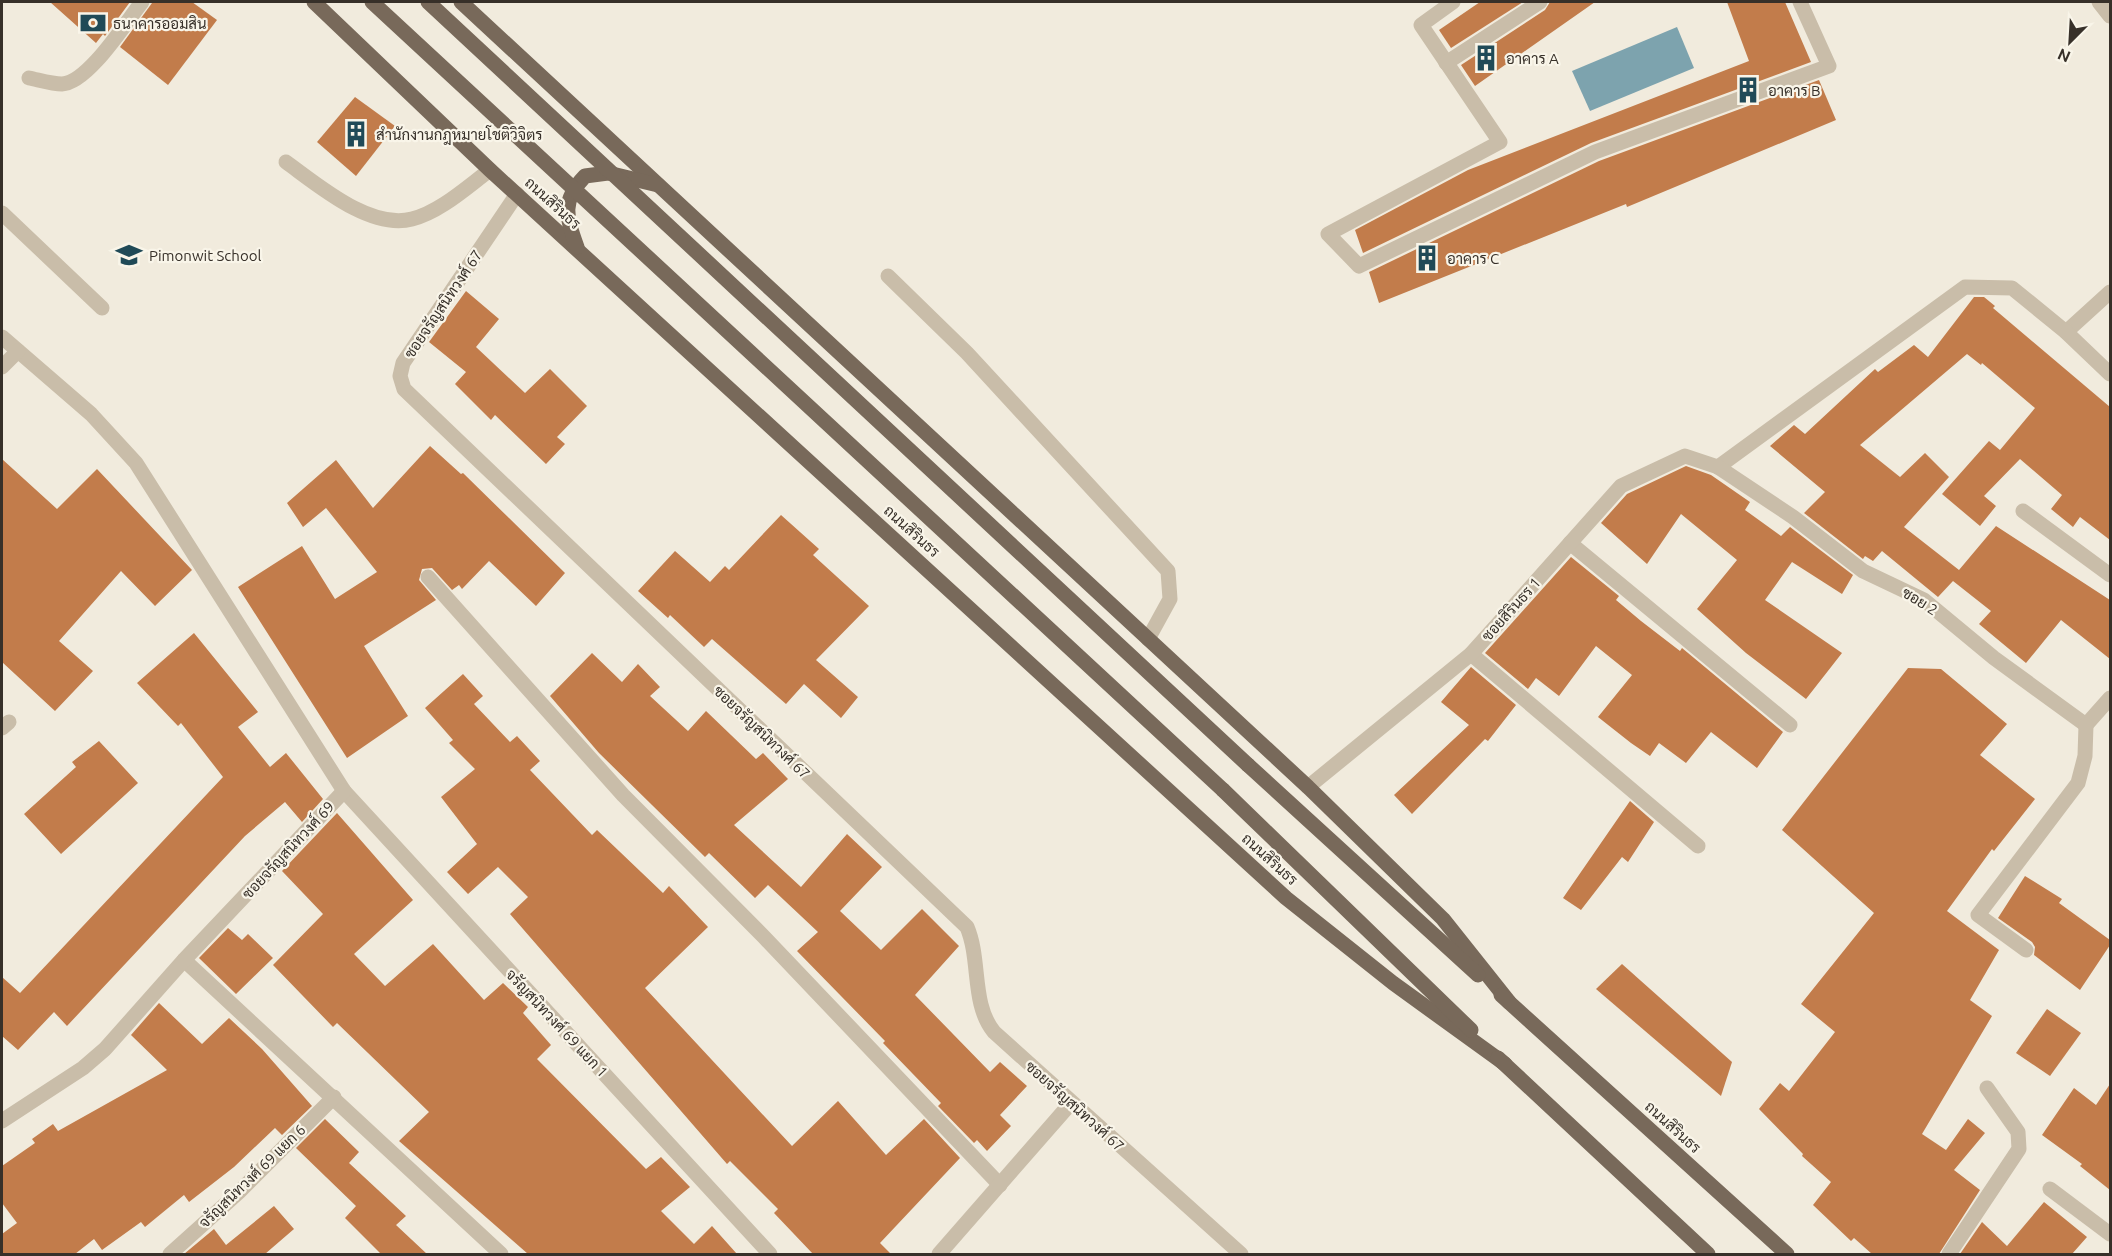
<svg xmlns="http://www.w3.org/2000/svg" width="2112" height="1256" font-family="Ubuntu,Sarabun,sans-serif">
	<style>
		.water { fill: #7da3ae }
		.building { fill: #c27c4b }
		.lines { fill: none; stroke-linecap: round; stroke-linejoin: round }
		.minor { stroke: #c9bda9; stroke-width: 15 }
		.major { stroke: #78695a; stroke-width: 15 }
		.major-bridge { stroke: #78695a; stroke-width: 15 }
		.labels { text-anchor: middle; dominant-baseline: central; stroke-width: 4.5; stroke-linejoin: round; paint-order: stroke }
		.poi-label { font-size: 15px; fill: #373029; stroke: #f9f5e9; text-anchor: start }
		.street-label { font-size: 15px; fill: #373029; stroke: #f9f5e9 }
	</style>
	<rect width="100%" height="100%" fill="#f1ebdd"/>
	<path class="water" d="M1677,27L1694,68L1590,111L1572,71Z"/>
	<g class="building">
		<path d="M50,2H130L105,36L103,34L96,43Z"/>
		<path d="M1480,2H1523L1451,48L1439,30Z"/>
		<path d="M1550,2H1595L1475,86L1461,65L1545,10Z"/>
		<path d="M1727,2H1785L1811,62L1591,143L1363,253L1355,230L1468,170L1749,61Z"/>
		<path d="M152,3L192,2L217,20L168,85L120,47Z"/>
		<path d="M1819,80L1836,120L1627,207L1626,204L1379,303L1369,272L1599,161Z"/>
		<path d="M355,97L395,126L356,176L317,142Z"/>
		<path d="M466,291L499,319L476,347L525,393L550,369L587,406L557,437L565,444L546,464L495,415L491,420L455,384L466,372L429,342Z"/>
		<path d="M1974,297H1984L1995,306L1993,308L2110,407V540L2080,517L2073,527L2051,509L2062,495L2020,459L1984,496L1996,506L1980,526L1942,494L1989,441L2000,450L2035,408L1982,363L1981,365L1967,354L1860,445L1900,477L1925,453L1949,477L1904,527L1959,570L1996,526L2110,600V659L2061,620L2026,663L1979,624L1991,611L1953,581L1938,597L1882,551L1873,561L1865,556L1863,559L1804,513L1825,492L1770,446L1794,425L1805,434L1875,369L1878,372L1914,345L1928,357Z"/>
		<path d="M430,446L461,474L463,473L565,573L536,606L489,561L462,589L459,585L452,590L432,568L422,569L419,580L436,600L364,646L408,716L347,758L238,587L302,546L335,599L377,572L326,508L303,527L287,503L336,460L373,508Z"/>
		<path d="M2,459L57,509L97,469L192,570L155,606L121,571L59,641L93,671L55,711L2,662Z"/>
		<path d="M1686,466L1711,475L1750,502L1745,510L1781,536L1790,527L1853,575L1842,594L1792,562L1765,600L1842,653L1806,699L1746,653L1697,609L1737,560L1681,514L1647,564L1601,523L1627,494Z"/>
		<path d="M781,515L819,549L813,555L869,606L816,660L858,697L841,718L804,684L786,704L712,639L704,647L670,615L668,618L638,591L675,551L710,582L725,566L729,570Z"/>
		<path d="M1571,557L1619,596L1616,600L1641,621L1680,651L1682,648L1783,732L1757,768L1711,732L1686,763L1659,743L1650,756L1631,743L1598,717L1632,675L1596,646L1559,696L1536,678L1528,689L1485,653Z"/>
		<path d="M194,633L258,712L238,727L270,767L286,753L323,799L302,822L285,802L245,836L67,1026L54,1012L18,1050L2,1036V977L20,993L223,777L181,723L178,726L137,683Z"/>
		<path d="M592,653L622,682L638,664L660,687L650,696L688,731L706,711L756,759L763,753L788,779L734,825L801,887L847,834L882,867L840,911L881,950L922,909L959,946L915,995L990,1072L1000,1062L1027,1086L1000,1115L1011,1126L987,1151L977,1140L974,1143L938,1106L941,1103L883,1043L885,1041L797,951L818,932L768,885L755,898L709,853L705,857L599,753L550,696Z"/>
		<path d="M1471,667L1516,705L1488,741L1485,739L1412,814L1394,795L1469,725L1441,702Z"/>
		<path d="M1908,668L1941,669L2007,724L1980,755L2035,799L1994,851L1992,849L1947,911L1999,950L1970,1000L1992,1016L1922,1134L1946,1150L1968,1119L1985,1133L1954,1170L1980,1190L1939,1254H1872L1854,1238L1851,1241L1813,1205L1831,1182L1802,1156L1803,1154L1759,1109L1780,1083L1789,1091L1835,1032L1801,1004L1874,913L1782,830Z"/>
		<path d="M463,674L483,696L474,704L510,742L517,736L540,761L530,770L592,835L597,830L663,893L669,886L708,927L645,988L792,1146L838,1101L886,1155L924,1119L960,1158L880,1243L891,1254H813L774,1213L778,1209L730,1161L727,1164L510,914L528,897L498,867L468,894L447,872L477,844L441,797L475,769L449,743L453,740L425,708Z"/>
		<path d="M99,741L138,783L61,854L24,814L76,767L72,762Z"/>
		<path d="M1630,801L1654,822L1628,862L1622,857L1581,910L1563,898Z"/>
		<path d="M337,813L413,900L354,954L385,986L433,944L484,1000L503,983L528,1007L523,1013L551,1045L537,1059L646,1169L661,1157L690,1187L661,1211L694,1244L712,1226L737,1254H528L399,1141L429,1112L337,1023L333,1027L273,965L323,914L282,871Z"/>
		<path d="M2025,876L2062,899L2059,903L2110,940V945L2080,990L2034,955L2035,947L2032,942L1998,918Z"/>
		<path d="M228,928L242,940L248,934L273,958L236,994L199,958Z"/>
		<path d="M1622,964L1732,1062L1721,1096L1596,989Z"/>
		<path d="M159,1003L202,1044L229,1018L262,1049L312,1106L282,1135L275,1128L234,1167L189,1202L184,1195L145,1227L141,1222L102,1250L94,1239L75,1254H2V1234L17,1223L2,1203V1166L35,1143L32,1139L53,1124L58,1131L167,1070L131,1035Z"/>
		<path d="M2047,1009L2081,1033L2050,1076L2016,1053Z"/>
		<path d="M2110,1084V1190L2080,1166L2082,1164L2042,1135L2074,1088L2096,1105Z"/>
		<path d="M325,1119L359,1152L349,1163L406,1216L396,1225L427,1254H381L345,1218L356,1206L296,1148Z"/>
		<path d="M2044,1202L2087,1237L2072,1254H1960L1982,1222L2007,1246Z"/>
		<path d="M274,1206L294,1229L265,1254H184L214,1229L226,1245Z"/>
	</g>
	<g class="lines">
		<g class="minor">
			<path d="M1453,2L1421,25L1500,142L1328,234L1359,266L1595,152L1829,66L1800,2"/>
			<path d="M2099,2L2110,16"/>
			<path d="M1446,63L1540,2"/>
			<path d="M29,78C39,80 52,84 62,84C88,83 126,22 142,2"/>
			<path d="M286,162C318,185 370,230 412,219C440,212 467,187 490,170"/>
			<path d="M517,194L403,363L400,376L404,389L967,927C981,960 971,1004 994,1032L1241,1254"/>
			<path d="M2,213L102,308"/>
			<path d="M888,276L967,353L1168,571L1170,599L1148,639"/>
			<path d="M2066,332L2110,292"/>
			<path d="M2,337L91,414L136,463L344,791L770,1254"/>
			<path d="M2,367L18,351"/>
			<path d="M1718,467L1965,287L2012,288L2066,332L2110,374"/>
			<path d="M2023,511L2110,575"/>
			<path d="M1570,543L1790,725"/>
			<path d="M428,577L623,795L764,937L1000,1185"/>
			<path d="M1471,654L1698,846"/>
			<path d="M2,728L9,722"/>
			<path d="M1308,787L1471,654L1621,486L1685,456L1718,467L1793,517L1863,571L1924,600L1994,658L2086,725L2110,698"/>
			<path d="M2026,950L1978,915L2078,783L2085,756L2086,725"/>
			<path d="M184,960L501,1254"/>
			<path d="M2,1121L83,1068L105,1049L184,960L344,791"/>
			<path d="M2050,1189L2110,1234"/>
			<path d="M170,1254L239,1192L334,1097"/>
			<path d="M939,1254L1071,1103"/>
			<path d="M1949,1254L2019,1149L2018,1132L1987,1088"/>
		</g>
		<g class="major">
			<path d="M314,2L490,170L1286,898L1393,983L1505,1064"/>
			<path d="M461,2L1308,787L1443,919L1509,1002"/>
			<path d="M577,247C566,216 561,201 585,176L608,173L658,185"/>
			<path d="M1248,765L1478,975"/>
			<path d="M1223,790L1471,1030"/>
			<path d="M1501,995L1787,1254"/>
			<path d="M1498,1058L1708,1254"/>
		</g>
		<g class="major-bridge">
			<path d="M372,2L1223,790"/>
			<path d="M428,2L1248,765"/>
		</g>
	</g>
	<defs>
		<g id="bank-bare" transform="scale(2.07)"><path d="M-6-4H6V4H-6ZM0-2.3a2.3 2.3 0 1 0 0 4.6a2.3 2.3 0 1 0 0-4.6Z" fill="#204a57" stroke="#f9f5e9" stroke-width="2.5" paint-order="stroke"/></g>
		<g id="building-bare" transform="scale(2.07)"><path d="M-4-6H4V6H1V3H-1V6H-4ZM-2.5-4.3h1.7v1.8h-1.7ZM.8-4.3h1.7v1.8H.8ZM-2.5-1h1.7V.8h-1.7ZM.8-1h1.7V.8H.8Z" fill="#204a57" stroke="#f9f5e9" stroke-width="2.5" paint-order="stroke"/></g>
		<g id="school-bare" transform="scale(2.07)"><path d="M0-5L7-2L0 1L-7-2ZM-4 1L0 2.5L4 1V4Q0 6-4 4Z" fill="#204a57" stroke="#f9f5e9" stroke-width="2.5" paint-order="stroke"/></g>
	</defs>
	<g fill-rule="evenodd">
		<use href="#bank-bare" x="93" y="23"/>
		<use href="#building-bare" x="1486" y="58"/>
		<use href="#building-bare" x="1748" y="90"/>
		<use href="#building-bare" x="356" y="134"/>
		<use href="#school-bare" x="129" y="255"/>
		<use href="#building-bare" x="1427" y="258"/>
	</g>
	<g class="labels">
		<g class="poi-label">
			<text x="113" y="23">ธนาคารออมสิน</text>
			<text x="1506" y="58">อาคาร A</text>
			<text x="1768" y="90">อาคาร B</text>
			<text x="376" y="134">สำนักงานกฎหมายโชติวิจิตร</text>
			<text x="149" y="255">Pimonwit School</text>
			<text x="1447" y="258">อาคาร C</text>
		</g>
		<g class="street-label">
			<text transform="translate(553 203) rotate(42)">ถนนสิรินธร</text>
			<text transform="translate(443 304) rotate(-56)">ซอยจรัญสนิทวงศ์ 67</text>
			<text transform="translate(912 531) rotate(42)">ถนนสิรินธร</text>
			<text transform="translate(1920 601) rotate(32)">ซอย 2</text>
			<text transform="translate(1511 609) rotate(-48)">ซอยสิรินธร 1</text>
			<text transform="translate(762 732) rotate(44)">ซอยจรัญสนิทวงศ์ 67</text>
			<text transform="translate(288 850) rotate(-47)">ซอยจรัญสนิทวงศ์ 69</text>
			<text transform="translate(1270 859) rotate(42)">ถนนสิรินธร</text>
			<text transform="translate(557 1023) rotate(47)">จรัญสนิทวงศ์ 69 แยก 1</text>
			<text transform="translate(1075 1106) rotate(42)">ซอยจรัญสนิทวงศ์ 67</text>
			<text transform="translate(1673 1127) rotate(42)">ถนนสิรินธร</text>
			<text transform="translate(252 1176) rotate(-44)">จรัญสนิทวงศ์ 69 แยก 6</text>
		</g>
	</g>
	<rect width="2112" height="1256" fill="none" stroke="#373029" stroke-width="6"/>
	<g transform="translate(2070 42) rotate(204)" stroke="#f9f5e9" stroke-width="4.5" paint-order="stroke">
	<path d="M0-4.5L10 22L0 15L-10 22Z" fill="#373029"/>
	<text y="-9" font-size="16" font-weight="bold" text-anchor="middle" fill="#373029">N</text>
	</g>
</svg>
